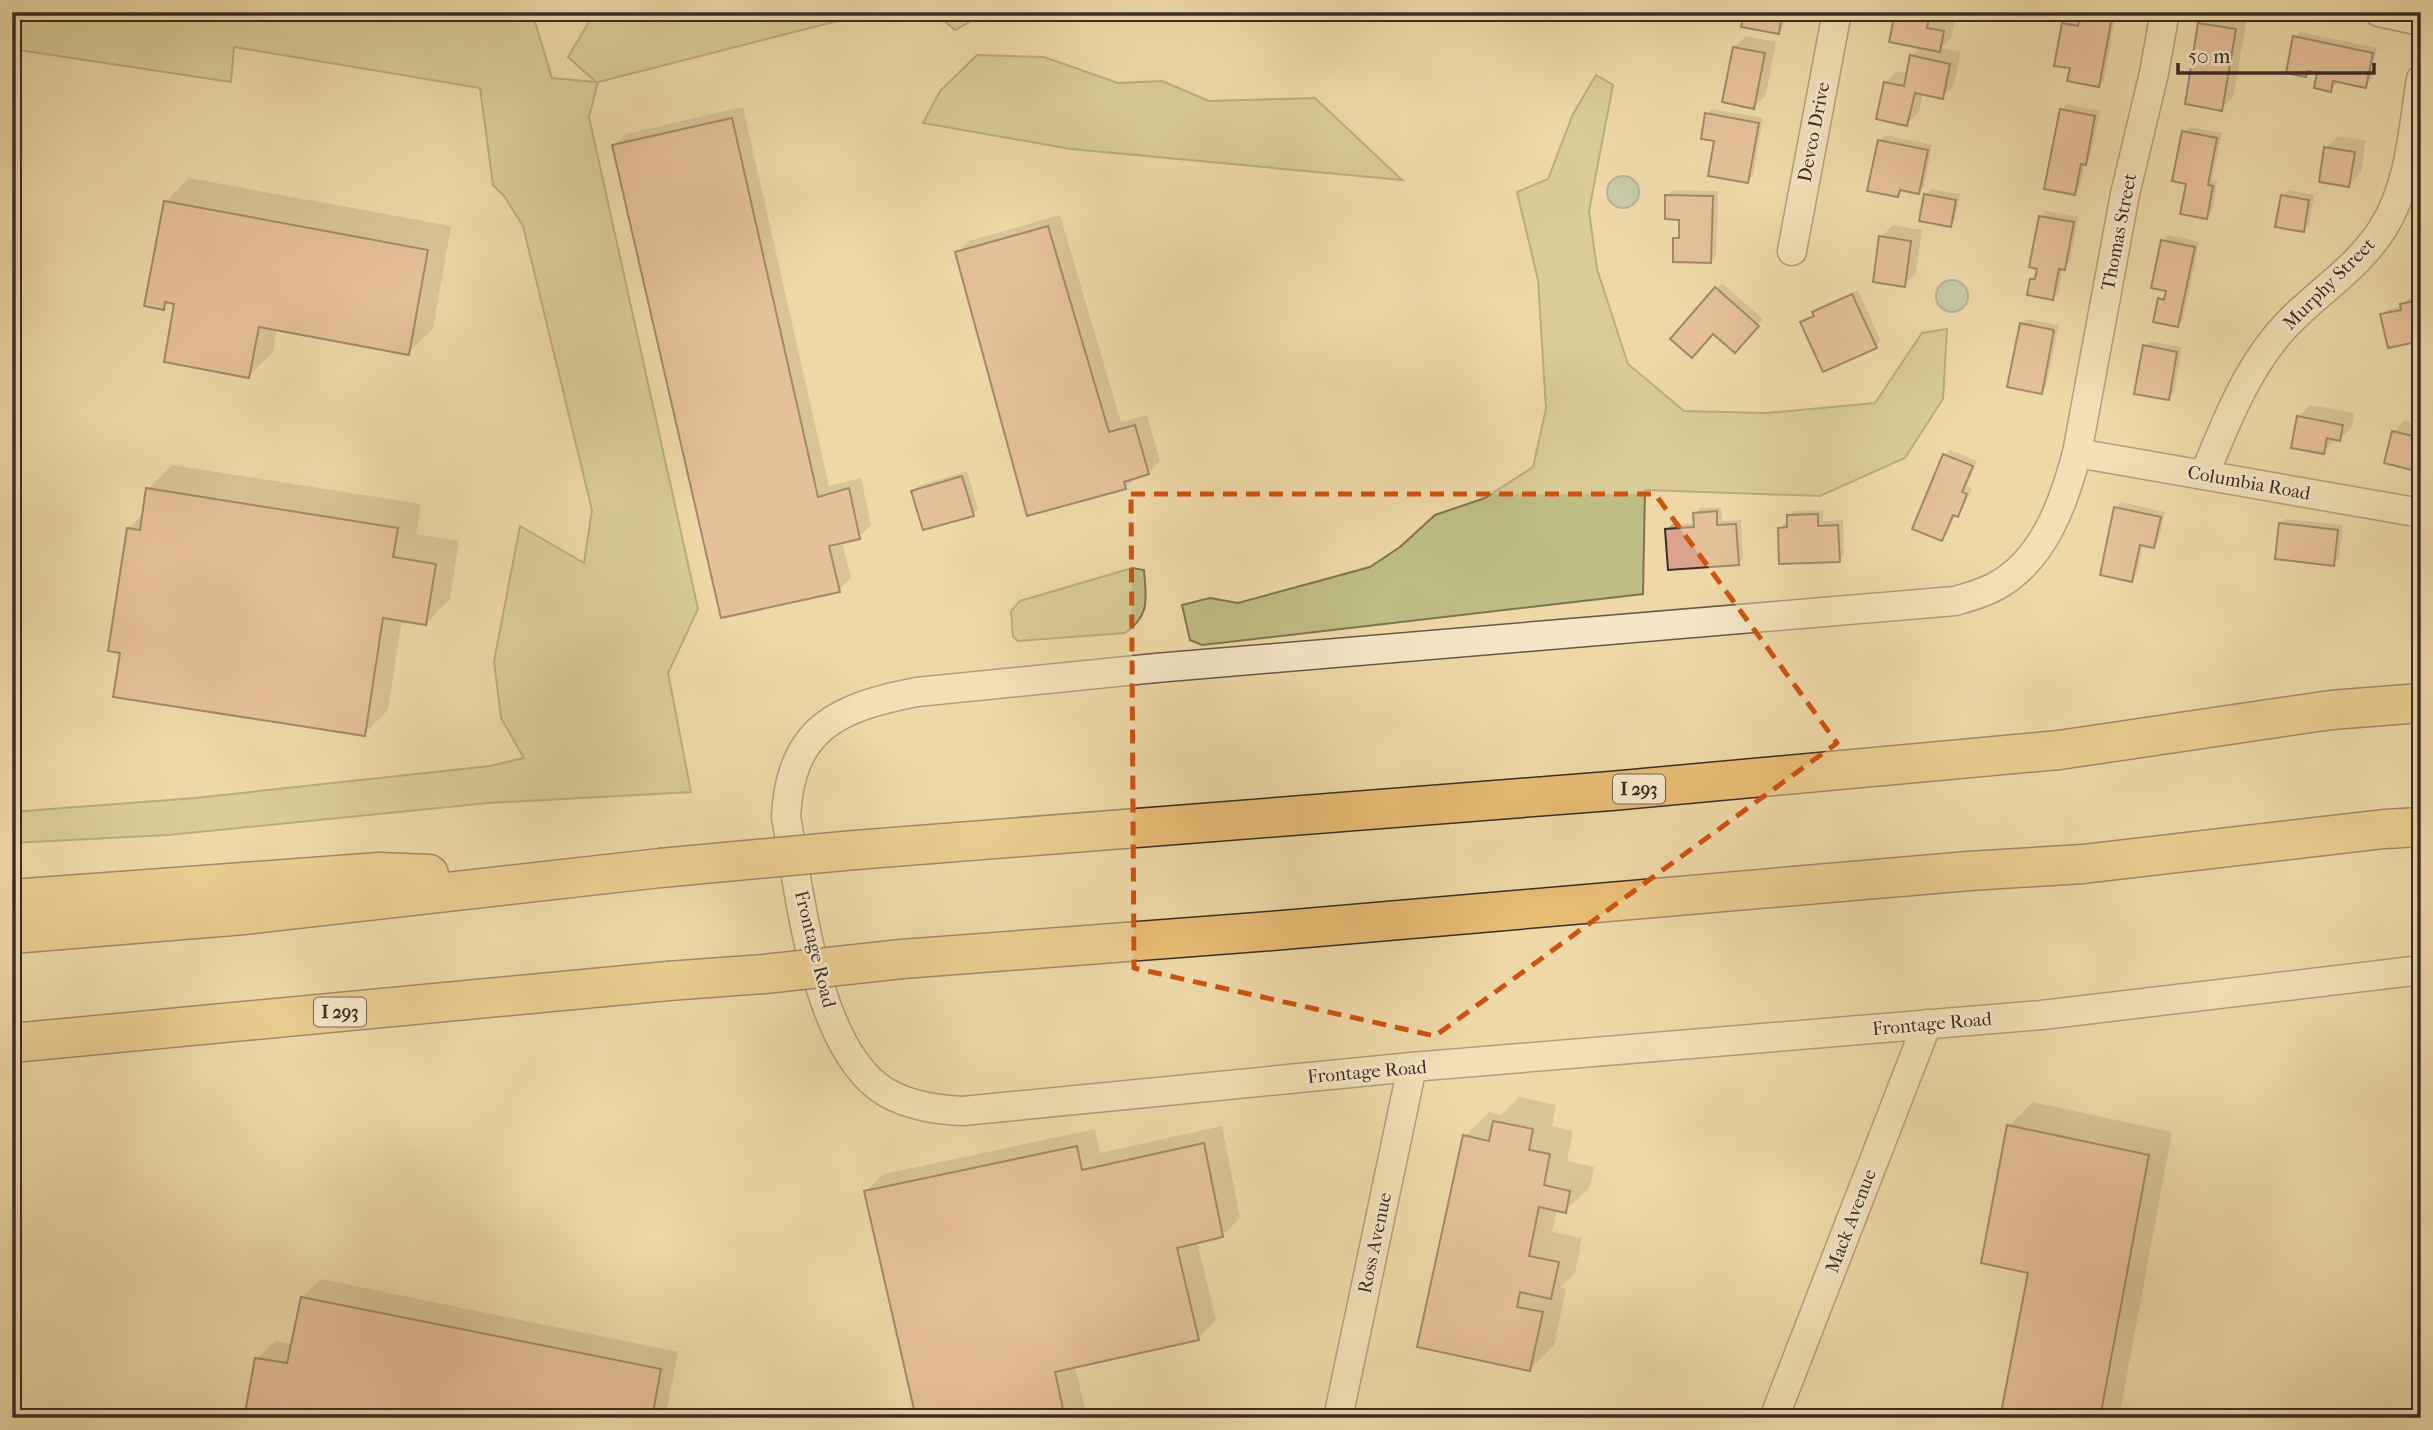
<svg xmlns="http://www.w3.org/2000/svg" width="2433" height="1430" font-family="'IM FELL French Canon',serif">
	<style>
		.green { fill: #bebd84; stroke: #7c7555; stroke-width: 2 }
		.water { fill: #99baa9; stroke: #738275; stroke-width: 2 }
		.shadow { fill: #0003 }
		.building { fill: #dba389; stroke: #3b2d26; stroke-width: 2 }
		.lines { fill: none; stroke-linecap: round; stroke-linejoin: round }
		.minor-casing { stroke: #685846; stroke-width: 31 }
		.highway-casing { stroke: #3b2d26; stroke-width: 41 }
		.minor { stroke: #f4e6c6; stroke-width: 28 }
		.highway { stroke: #e7bc74; stroke-width: 38 }
		.highway-bridge-casing { stroke: #3b2d26; stroke-width: 41; stroke-linecap: butt }
		.highway-bridge { stroke: #e7bc74; stroke-width: 38 }
		.marked { fill: none; stroke: #ce5210; stroke-width: 5; stroke-dasharray: 14 9; stroke-linejoin: round }
		.labels { text-anchor: middle; dominant-baseline: central; stroke-width: 5; stroke-linejoin: round; paint-order: stroke }
		.shield { fill: #f4e6c6; stroke: #726456; stroke-width: 2 }
		.shield-label { font-size: 18px; font-weight: bold; fill: #3b2d26 }
		.street-label { font-size: 19px; fill: #3b2d26; stroke: #f4e6c6 }
	</style>
	<rect width="100%" height="100%" fill="#eed8a8"/>
	<filter id="stains"><feTurbulence type="fractalNoise" baseFrequency=".00286" numOctaves="4"/><feColorMatrix values="0 0 0 0 .2 0 0 0 0 .09 0 0 0 0 .02 0 0 0 .5 -.17"/></filter>
	<radialGradient id="worn" r=".72"><stop offset=".6" stop-color="#630" stop-opacity="0"/><stop offset="1" stop-color="#630" stop-opacity=".3"/></radialGradient>
	<g class="green">
		<path d="M12,12H532L552,78L596,82L568,57L595,12H873L598,82L589,117L698,609L668,673L691,792L488,803L168,835L12,843V812L195,798L490,766L524,758L501,718L494,661L520,526L584,563L592,510L523,226L504,196L493,185L480,88L234,47L231,82L12,49Z"/>
		<path d="M934,12H987L955,30Z"/>
		<path d="M977,55L1044,57L1118,83L1162,81L1209,101L1315,98L1402,180L1071,149L923,123L940,91Z"/>
		<path d="M1596,75L1613,85L1589,211L1597,269L1628,364L1684,411L1766,413L1875,403L1922,333L1947,329L1943,399L1905,458L1820,496L1645,490L1643,594L1202,645L1190,640L1182,605L1210,598L1238,603L1370,567L1400,547L1435,515L1485,498L1533,467L1546,409L1538,280L1517,192L1548,179L1573,114Z"/>
		<path d="M1132,568L1144,570C1146,598 1151,615 1125,633L1018,641L1013,637L1011,611L1020,601Z"/>
	</g>
	<g class="water">
		<circle cx="1623" cy="192" r="16"/>
		<circle cx="1952" cy="296" r="16"/>
	</g>
	<g class="shadow">
		<path d="M1745,12H1786L1783,27L1778,32Z"/>
		<path d="M1897,12H1938V16L1955,19L1951,38L1941,48L1961,52L1954,85L1942,97L1923,93L1919,112L1907,124L1886,82L1897,71L1908,73L1912,56L1922,46Z"/>
		<path d="M2082,12H2116L2104,80L2099,86L2072,67L2064,24L2069,18L2081,21Z"/>
		<path d="M2212,12L2247,18L2233,97L2221,109L2200,24Z"/>
		<path d="M2300,32L2377,48L2371,80L2365,86L2337,80L2336,85L2330,90L2319,72L2311,70L2306,75L2295,37Z"/>
		<path d="M1746,36L1776,42L1766,95L1754,107L1734,48Z"/>
		<path d="M2067,104L2100,111L2090,157L2085,163L2080,187L2074,193L2062,110Z"/>
		<path d="M743,107L829,486L861,478L871,525L859,537L842,541L851,578L839,590L614,146L626,134Z"/>
		<path d="M1712,109L1763,118L1753,176L1747,181L1716,139L1707,114Z"/>
		<path d="M2189,127L2222,133L2212,180L2217,181L2212,211L2206,217L2188,183L2184,132Z"/>
		<path d="M1885,135L1932,145L1924,187L1918,192L1903,189L1898,195L1879,141Z"/>
		<path d="M2338,136L2366,140L2361,173L2349,185L2326,148Z"/>
		<path d="M189,178L451,226L433,329L408,353L277,328L273,352L249,376L177,303L169,302L163,308L165,202Z"/>
		<path d="M1931,189L1960,194L1955,220L1950,225L1926,195Z"/>
		<path d="M1672,190L1718,191L1716,256L1711,262L1675,239L1681,233V218L1667,195Z"/>
		<path d="M2288,190L2314,195L2309,225L2303,231L2282,196Z"/>
		<path d="M2046,211L2078,217L2070,262L2063,267L2058,293L2053,299L2031,279L2038,273L2041,217Z"/>
		<path d="M1060,215L1121,422L1147,415L1160,461L1148,473L1136,477L1125,488L957,253L969,241Z"/>
		<path d="M1893,225L1922,230L1916,273L1904,285L1881,237Z"/>
		<path d="M2168,235L2199,242L2183,320L2178,325L2160,299L2167,294L2162,241Z"/>
		<path d="M1722,283L1763,319L1740,346L1717,289Z"/>
		<path d="M1858,290L1881,341L1876,347L1802,322L1815,314L1820,307Z"/>
		<path d="M2420,297L2421,302V339L2382,315L2387,310L2402,306L2408,299Z"/>
		<path d="M2027,319L2059,325L2046,387L2041,392L2022,324Z"/>
		<path d="M2150,341L2182,347L2174,393L2168,398L2145,346Z"/>
		<path d="M2310,405L2354,413L2352,427L2340,439L2336,438L2323,452L2298,417Z"/>
		<path d="M2405,420L2421,424L2420,470L2393,432Z"/>
		<path d="M1950,450L1977,461L1967,486L1972,488L1963,509L1958,515L1956,514L1947,534L1942,539L1945,455Z"/>
		<path d="M172,465L421,504L416,534L459,541L450,599L426,623L402,619L388,710L364,734L122,652L128,529L144,513L148,489Z"/>
		<path d="M967,471L978,509L973,515L913,491L918,486Z"/>
		<path d="M2121,502L2165,512L2159,540L2154,546L2143,544L2137,574L2132,580L2116,508Z"/>
		<path d="M1721,507L1722,521L1741,520L1743,558L1738,564L1667,530L1672,524L1696,523L1695,514L1700,508Z"/>
		<path d="M1823,510V521L1843,520L1844,555L1839,560L1780,528L1785,523H1789V516L1794,511Z"/>
		<path d="M2286,519L2343,525L2339,558L2333,564L2280,524Z"/>
		<path d="M1519,1097L1556,1105L1552,1126L1573,1131L1567,1161L1594,1167L1590,1187L1565,1211L1557,1209L1552,1232L1582,1238L1575,1273L1560,1287L1566,1289L1554,1345L1530,1369L1465,1136L1489,1112L1501,1115Z"/>
		<path d="M2033,1102L2172,1132L2119,1418H2002L2030,1272L2009,1126Z"/>
		<path d="M1222,1126L1240,1218L1222,1236L1197,1242L1216,1320L1198,1338L1075,1366L1087,1418H918L865,1192L884,1174L1095,1129L1100,1153Z"/>
		<path d="M321,1279L678,1352L665,1418H246L257,1359L275,1341L293,1344L302,1297Z"/>
	</g>
	<g class="building">
		<path d="M1744,12H1782L1779,34L1741,27Z"/>
		<path d="M1895,12H1930L1927,28L1944,31L1940,52L1889,42Z"/>
		<path d="M2081,12H2113L2099,87L2067,81L2070,68L2054,66L2062,23L2078,26Z"/>
		<path d="M2198,23L2236,29L2222,111L2185,104Z"/>
		<path d="M2293,36L2373,53L2366,88L2333,81L2331,92L2314,88L2317,73L2308,71L2306,77L2286,73Z"/>
		<path d="M1733,47L1765,53L1754,109L1722,102Z"/>
		<path d="M1910,55L1950,64L1943,99L1915,93L1907,126L1876,119L1884,82L1904,86Z"/>
		<path d="M2060,109L2095,116L2086,165L2081,164L2075,195L2044,189Z"/>
		<path d="M1705,113L1759,123L1748,183L1708,176L1714,141L1701,139Z"/>
		<path d="M732,118L818,497L849,488L860,539L829,546L840,592L721,618L612,145Z"/>
		<path d="M2182,131L2217,138L2208,185L2213,186L2207,219L2180,214L2186,184L2172,181Z"/>
		<path d="M1878,140L1928,150L1919,194L1900,190L1898,197L1867,191Z"/>
		<path d="M2324,147L2355,152L2349,187L2319,182Z"/>
		<path d="M1924,194L1956,200L1951,227L1919,221Z"/>
		<path d="M1665,195L1713,196L1711,263L1673,262V238H1679V220L1665,219Z"/>
		<path d="M2281,195L2309,200L2304,232L2275,227Z"/>
		<path d="M164,201L428,250L409,355L259,327L249,378L164,362L174,304L165,302L164,310L144,306Z"/>
		<path d="M2039,216L2074,222L2065,270L2059,269L2053,300L2027,295L2030,279H2035L2037,269L2029,267Z"/>
		<path d="M1048,226L1109,432L1135,425L1149,474L1124,482L1126,489L1027,516L955,252Z"/>
		<path d="M1879,236L1911,241L1905,287L1873,282Z"/>
		<path d="M2161,240L2195,247L2178,327L2153,322L2158,298L2164,300L2166,291L2151,288Z"/>
		<path d="M1715,287L1759,326L1735,353L1713,334L1692,358L1670,339Z"/>
		<path d="M1852,294L1877,348L1823,372L1800,322L1814,316L1812,312Z"/>
		<path d="M2414,301L2416,308L2421,307V341L2388,348L2380,314L2401,310L2400,304Z"/>
		<path d="M2020,323L2054,330L2042,394L2007,387Z"/>
		<path d="M2143,345L2177,352L2169,400L2134,394Z"/>
		<path d="M2297,416L2343,425L2340,441L2327,438L2324,454L2291,448Z"/>
		<path d="M2392,431L2421,438L2420,472L2384,463Z"/>
		<path d="M1943,454L1973,466L1962,492L1967,494L1958,517L1953,515L1942,541L1912,529Z"/>
		<path d="M962,476L974,516L923,530L911,491Z"/>
		<path d="M146,488L398,528L393,557L436,564L426,625L383,618L365,736L113,697L120,653L108,651L127,528L140,530Z"/>
		<path d="M2114,507L2161,517L2154,548L2140,545L2132,582L2100,575Z"/>
		<path d="M1717,511V525L1736,524L1739,565L1668,570L1665,529L1694,527L1693,513Z"/>
		<path d="M1818,514V526L1838,525L1840,562L1779,564L1778,528L1787,527V515Z"/>
		<path d="M2279,523L2338,530L2334,566L2275,559Z"/>
		<path d="M1493,1121L1533,1129L1529,1150L1550,1154L1544,1185L1570,1191L1566,1213L1539,1207L1529,1256L1559,1262L1551,1299L1520,1292L1517,1307L1543,1312L1530,1371L1417,1347L1463,1135L1489,1141Z"/>
		<path d="M2007,1125L2149,1155L2100,1418H2000L2028,1273L1981,1263Z"/>
		<path d="M1204,1143L1223,1237L1177,1248L1199,1340L1055,1372L1065,1418H916L864,1191L1077,1146L1082,1170Z"/>
		<path d="M301,1297L661,1369L652,1418H244L255,1358L287,1363Z"/>
	</g>
	<g class="lines">
		<g class="minor-casing">
			<g id="minor">
				<path d="M2165,12L2154,73L2125,194L2077,453C2064,502 2044,560 1996,586C1984,593 1969,597 1955,601L1156,668L917,692C838,707 790,728 786,817C800,893 814,1036 877,1086C899,1104 935,1110 963,1111L1412,1067L2042,1015L2421,970"/>
				<path d="M2379,12L2421,21"/>
				<path d="M1792,251L1837,12"/>
				<path d="M2077,453L2421,513"/>
				<path d="M2204,475C2224,428 2242,379 2275,338C2307,298 2355,273 2383,228C2410,186 2413,128 2421,79"/>
				<path d="M1338,1418L1412,1067"/>
				<path d="M1774,1418L1927,1024"/>
			</g>
		</g>
		<g class="highway-casing">
			<g id="highway">
				<path d="M855,850L1611,791L2059,750L2331,710L2421,703"/>
				<path d="M12,899L379,872L429,874"/>
				<path d="M12,934L244,915L660,868"/>
				<path d="M902,959L1271,931L1969,871L2083,864L2384,829L2421,827"/>
				<path d="M12,1043L668,981"/>
			</g>
		</g>
		<use href="#minor" class="minor"/>
		<use href="#highway" class="highway"/>
		<g class="highway-bridge-casing">
			<g id="highway-bridge">
				<path d="M660,868L855,850"/>
				<path d="M668,981L764,974L902,959"/>
			</g>
		</g>
		<use href="#highway-bridge" class="highway-bridge"/>
	</g>
	<path d="M0 0H2433V1430H0ZM1131,494H1655L1837,743L1435,1036L1134,968Z" fill="#eed8a8" fill-opacity=".55" fill-rule="evenodd"/>
	<path class="marked" d="M1131,494H1655L1837,743L1435,1036L1134,968Z"/>
	<g class="labels">
		<g class="shield">
			<rect x="1613" y="774.5" width="52" height="29" rx="5"/>
			<rect x="314" y="997.5" width="52" height="29" rx="5"/>
		</g>
		<g class="shield-label">
			<text x="1639" y="789">I 293</text>
			<text x="340" y="1012">I 293</text>
		</g>
		<g class="street-label">
			<text transform="translate(1814 132) rotate(-79)">Devco Drive</text>
			<text transform="translate(2119 232) rotate(-79)">Thomas Street</text>
			<text transform="translate(2329 284) rotate(-45)">Murphy Street</text>
			<text transform="translate(2249 483) rotate(10)">Columbia Road</text>
			<text transform="translate(815 949) rotate(76)">Frontage Road</text>
			<text transform="translate(1932 1024) rotate(-5)">Frontage Road</text>
			<text transform="translate(1367 1072) rotate(-5)">Frontage Road</text>
			<text transform="translate(1851 1221) rotate(-69)">Mack Avenue</text>
			<text transform="translate(1375 1243) rotate(-78)">Ross Avenue</text>
		</g>
	</g>
	<rect width="2433" height="1430" fill="none" stroke="#eed8a8" stroke-width="42"/>
	<rect x="14" y="14" width="2405" height="1402" fill="none" stroke="#3b2d26" stroke-width="3.5"/>
	<rect x="21" y="21" width="2391" height="1388" fill="none" stroke="#3b2d26" stroke-width="2"/>
	<path d="M2178 63v10h196v-10" fill="none" stroke="#3b2d26" stroke-width="3.5"/>
	<text x="2188" y="63" font-size="21" fill="#3b2d26" stroke="#f4e6c6" stroke-width="5" paint-order="stroke">50 m</text>
	<rect width="100%" height="100%" filter="url(#stains)"/>
	<rect width="100%" height="100%" fill="url(#worn)"/>
</svg>
